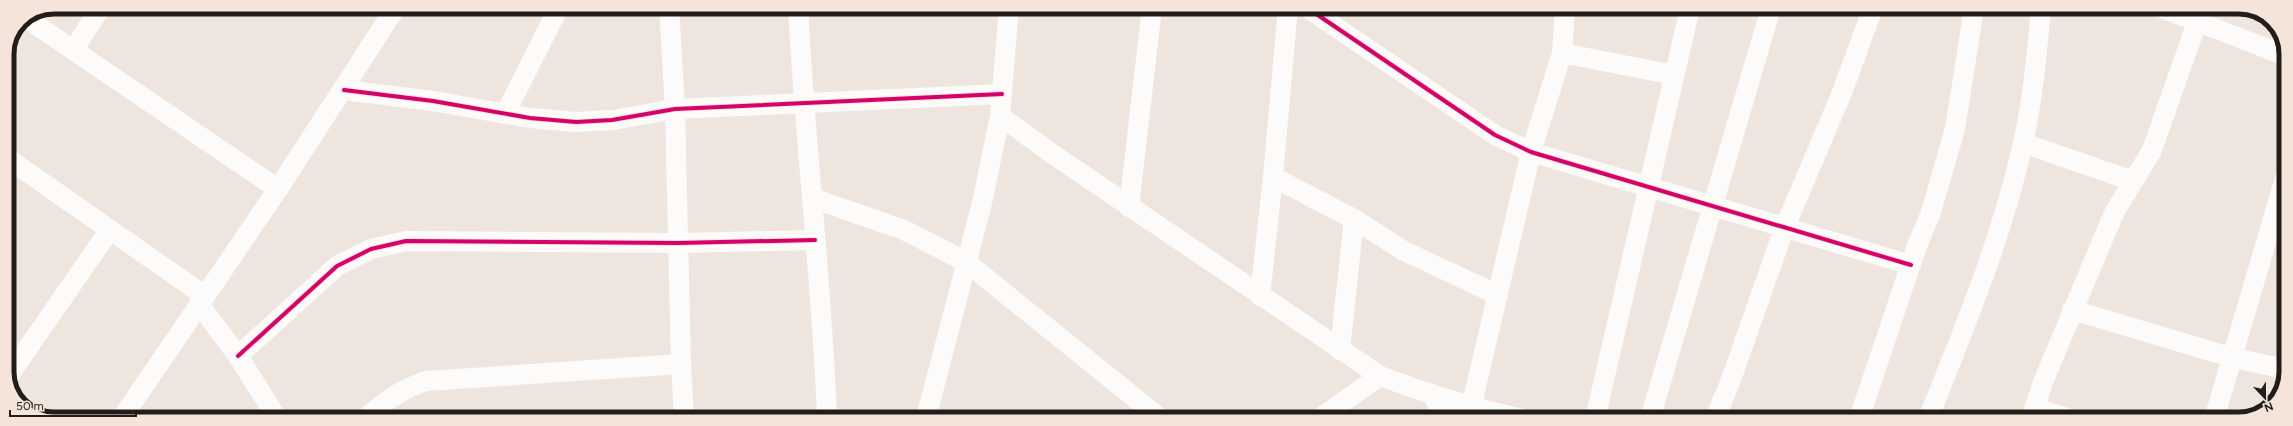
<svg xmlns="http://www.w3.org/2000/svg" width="2293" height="426" font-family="Figtree,sans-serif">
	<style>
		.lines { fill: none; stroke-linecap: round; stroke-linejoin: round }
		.minor { stroke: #fcfbfa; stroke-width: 20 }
		.cycleway-casing { stroke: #f4e4d9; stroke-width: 6 }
		.cycleway { stroke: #d6006c; stroke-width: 4 }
		.rim { fill: none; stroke: #231d19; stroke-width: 5 }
	</style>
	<rect width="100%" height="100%" fill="#eee5df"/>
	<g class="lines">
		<g class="minor">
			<path d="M669,7L675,109L681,364L684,418"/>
			<path d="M798,7C805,145 822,281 827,418"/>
			<path d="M1306,7L1495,135L1531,152L1911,265"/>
			<path d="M2162,8L2286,56"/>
			<path d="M26,18L278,189"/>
			<path d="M74,49L101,7"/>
			<path d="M1562,53L1674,75"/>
			<path d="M344,90L433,101L530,118L576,122L612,120L675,109L1002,94"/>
			<path d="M505,114L559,7"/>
			<path d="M1000,116L1054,155L1380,376C1427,394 1473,408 1523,419"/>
			<path d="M2023,143L2133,181"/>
			<path d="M7,158L205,296"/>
			<path d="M1273,177L1354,219L1404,251L1498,295"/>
			<path d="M812,198L904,230L966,262L1161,419"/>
			<path d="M1129,207L1152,7"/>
			<path d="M1260,296L1273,177L1288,7"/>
			<path d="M199,304L238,356L277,418"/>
			<path d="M2072,310L2234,358L2285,369"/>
			<path d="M1340,350L1354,219"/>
			<path d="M238,356L337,266L371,249L406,241L678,243L815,240"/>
			<path d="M7,378L109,231"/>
			<path d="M1434,397L1443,419"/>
			<path d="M1471,408L1531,152L1562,53L1565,8"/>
			<path d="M2035,408L2070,419"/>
			<path d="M122,418L278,189L396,7"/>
			<path d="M366,418C385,401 402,389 426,381L681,364"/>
			<path d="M926,418L982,203L1000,116L1009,7"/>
			<path d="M1319,419L1380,376"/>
			<path d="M1595,419L1690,8"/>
			<path d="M1650,419L1771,8"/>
			<path d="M1715,419L1732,377L1784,229L1841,95L1873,8"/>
			<path d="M1859,419L1917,246L1931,212L1955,129L1974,8"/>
			<path d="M1928,419C1964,329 2002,238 2023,143C2033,99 2037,53 2041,8"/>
			<path d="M2031,419L2043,382L2114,213L2152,150L2202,8"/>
			<path d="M2214,419L2285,178"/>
		</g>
		<g class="cycleway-casing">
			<g id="cycleway">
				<path d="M1306,7L1495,135L1531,152L1911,265"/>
				<path d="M344,90L433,101L530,118L576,122L612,120L675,109L1002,94"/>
				<path d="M238,356L337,266L371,249L406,241L678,243L815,240"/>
			</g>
		</g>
		<use href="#cycleway" class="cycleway"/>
	</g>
	<path d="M0 0H2293V426H0ZM54 14H2239A40 40 0 0 1 2279 54V372A40 40 0 0 1 2239 412H54A40 40 0 0 1 14 372V54A40 40 0 0 1 54 14Z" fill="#f4e4d9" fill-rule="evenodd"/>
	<path class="rim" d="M54 14H2239A40 40 0 0 1 2279 54V372A40 40 0 0 1 2239 412H54A40 40 0 0 1 14 372V54A40 40 0 0 1 54 14Z"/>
	<g transform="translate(2265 398) rotate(158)" stroke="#f4e4d9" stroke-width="3" paint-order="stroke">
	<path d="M0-3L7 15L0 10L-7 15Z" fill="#231d19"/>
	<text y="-6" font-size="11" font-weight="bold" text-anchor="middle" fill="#231d19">N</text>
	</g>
	<path d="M10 410v6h126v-6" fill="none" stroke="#231d19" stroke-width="2"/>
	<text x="16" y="410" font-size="12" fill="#231d19" stroke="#f4e4d9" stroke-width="3" paint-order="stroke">50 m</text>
</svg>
